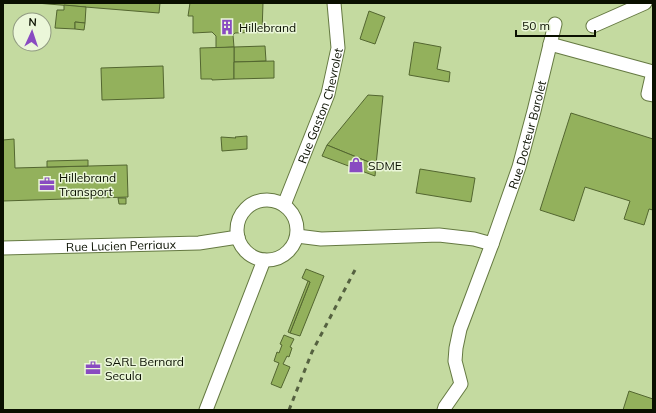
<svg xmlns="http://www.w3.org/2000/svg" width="656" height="413" font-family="Mulish,sans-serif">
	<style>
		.building { fill: #93b15c; stroke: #536630 }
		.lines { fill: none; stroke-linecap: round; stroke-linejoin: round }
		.minor-casing { stroke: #657942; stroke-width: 15 }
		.minor { stroke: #fff; stroke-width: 13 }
		.rail { stroke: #556140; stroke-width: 3; stroke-dasharray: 5 5; stroke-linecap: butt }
		.labels { text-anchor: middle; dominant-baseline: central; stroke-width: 3; stroke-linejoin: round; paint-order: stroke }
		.poi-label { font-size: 12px; fill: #0a1000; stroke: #ebf7d9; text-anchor: start }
		.street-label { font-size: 12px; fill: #0a1000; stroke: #ebf7d9 }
	</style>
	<rect width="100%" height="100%" fill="#c4daa0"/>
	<g class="building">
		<path d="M36,3H160L159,13Z"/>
		<path d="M190,3H263L262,32L235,33L233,35L234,47L216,48V36L212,32L193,33V16H188Z"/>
		<path d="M64,5L86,7L85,23L75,22V29L55,28L57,10H64Z"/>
		<path d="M369,11L385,17L375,44L360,39Z"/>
		<path d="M75,22L85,23L84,30L75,29Z"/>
		<path d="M414,42L441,47L437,69L450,72L449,82L409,75Z"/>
		<path d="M265,46L266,61L234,62V47Z"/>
		<path d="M234,47V79L212,80V79H201L200,48Z"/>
		<path d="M274,61V78L234,79V62Z"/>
		<path d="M163,66L164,98L102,100L101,68Z"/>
		<path d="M368,95L383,96L376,165L327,145Z"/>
		<path d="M571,113L653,139V210L649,209L644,225L624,219L630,201L585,187L574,221L540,210Z"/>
		<path d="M247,136V149L222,151L221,137L236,138L235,137Z"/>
		<path d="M14,139L15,168L127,165L128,197L3,201V140Z"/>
		<path d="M327,145L376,165L375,176L322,156Z"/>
		<path d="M88,160V166L47,167V161Z"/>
		<path d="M420,169L475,178L471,202L416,193Z"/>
		<path d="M118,198H126V204H119Z"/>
		<path d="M306,269L324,276L300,336L290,333L310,282L302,278Z"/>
		<path d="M308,281L310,282L290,333L288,332Z"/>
		<path d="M284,335L294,339L290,347L292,348L289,357L287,356L283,364L290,367L281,388L271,384L279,363L274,361L277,352L279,353L282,345L280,344Z"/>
		<path d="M629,391L653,399V410H623Z"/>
	</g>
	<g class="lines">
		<g class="minor-casing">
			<g id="minor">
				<path d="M593,26L645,3"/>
				<path d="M550,44L653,72"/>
				<path d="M653,72L648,94L653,95"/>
				<circle cx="267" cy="230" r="30"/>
				<path id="s1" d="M284,205L328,94L338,48L334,3"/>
				<path id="s2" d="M297,236L321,239L439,235L474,239L492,244L519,167L534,111L555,24"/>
				<path id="s3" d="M3,248L199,243L238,237"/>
				<path d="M206,410L264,260"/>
				<path d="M444,410L445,407L461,384L455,361L456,348L460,329L492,244"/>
			</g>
		</g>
		<use href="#minor" class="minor"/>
		<path class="rail" d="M289,410L312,352L356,268"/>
	</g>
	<defs>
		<g id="building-bare" transform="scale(1.2)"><path d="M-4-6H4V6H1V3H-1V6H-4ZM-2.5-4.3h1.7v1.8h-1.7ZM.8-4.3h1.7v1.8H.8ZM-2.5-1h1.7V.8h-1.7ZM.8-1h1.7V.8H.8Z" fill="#894bc1" stroke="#ebf7d9" stroke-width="2.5" paint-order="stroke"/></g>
		<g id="shop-bare" transform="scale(1.2)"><path d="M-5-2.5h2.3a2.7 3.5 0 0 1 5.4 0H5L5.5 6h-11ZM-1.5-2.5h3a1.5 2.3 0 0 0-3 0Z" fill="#894bc1" stroke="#ebf7d9" stroke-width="2.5" paint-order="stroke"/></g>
		<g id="office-bare" transform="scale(1.2)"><path d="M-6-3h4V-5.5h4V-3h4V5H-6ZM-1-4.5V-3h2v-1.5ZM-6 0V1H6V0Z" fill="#894bc1" stroke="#ebf7d9" stroke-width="2.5" paint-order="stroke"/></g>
	</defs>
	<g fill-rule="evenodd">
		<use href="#building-bare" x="227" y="27"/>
		<use href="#shop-bare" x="356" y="165"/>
		<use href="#office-bare" x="47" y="184"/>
		<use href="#office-bare" x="93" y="368"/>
	</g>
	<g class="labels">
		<g class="poi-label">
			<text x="239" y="27">Hillebrand</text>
			<text x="368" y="165">SDME</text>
			<text x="59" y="177">Hillebrand<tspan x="59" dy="14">Transport</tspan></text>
			<text x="105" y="361">SARL Bernard<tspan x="105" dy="14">Secula</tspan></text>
		</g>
		<g class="street-label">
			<text stroke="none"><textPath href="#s1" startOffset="106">Rue Gaston Chevrolet</textPath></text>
			<text stroke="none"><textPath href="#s2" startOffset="311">Rue Docteur Barolet</textPath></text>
			<text stroke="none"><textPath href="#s3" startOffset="118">Rue Lucien Perriaux</textPath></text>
		</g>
	</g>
	<rect width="656" height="413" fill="none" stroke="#0a1000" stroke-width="8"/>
	<g transform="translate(32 32) rotate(3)"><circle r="19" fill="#ebf7d9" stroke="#919b82"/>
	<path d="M0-3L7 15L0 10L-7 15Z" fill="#894bc1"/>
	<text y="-6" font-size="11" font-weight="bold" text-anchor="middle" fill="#0a1000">N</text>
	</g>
	<path d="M516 30v6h79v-6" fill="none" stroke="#0a1000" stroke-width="2"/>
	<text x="522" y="30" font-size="12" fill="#0a1000" stroke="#ebf7d9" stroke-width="3" paint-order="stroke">50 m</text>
</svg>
